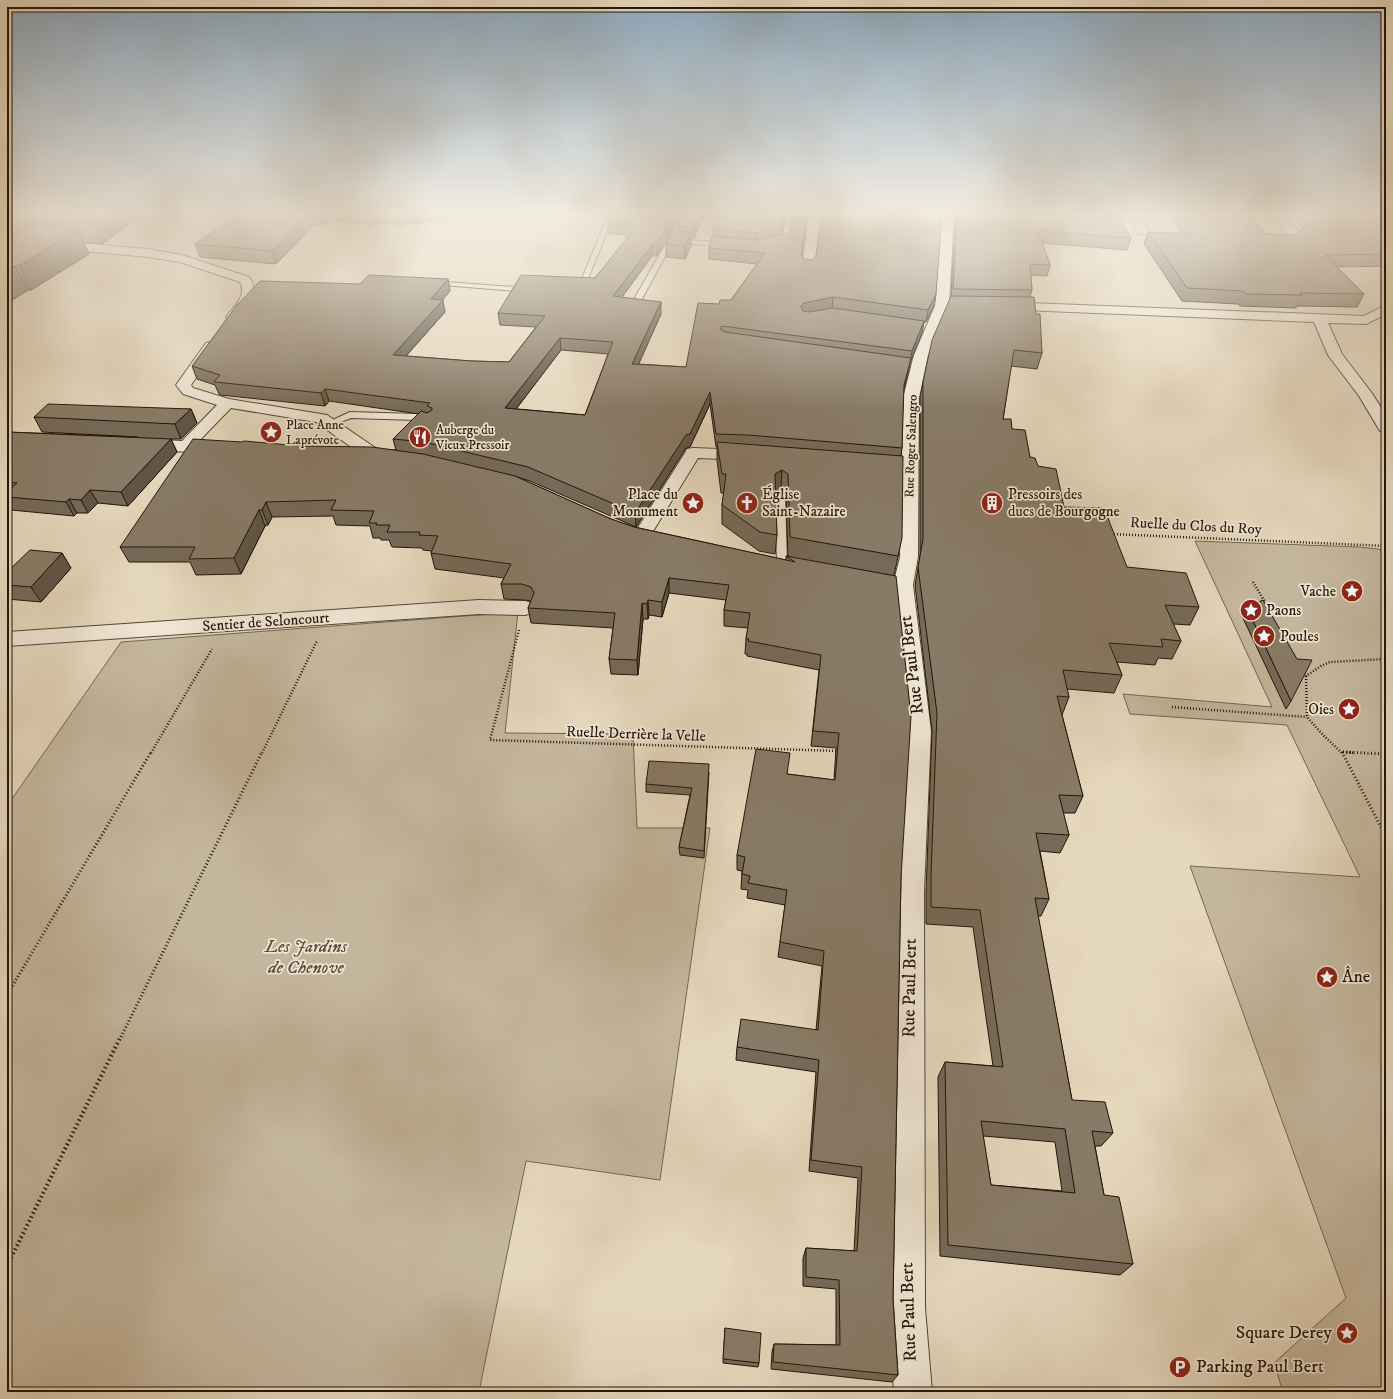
<svg xmlns="http://www.w3.org/2000/svg" width="1393" height="1399" font-family="'IM FELL DW Pica',serif">
	<style>
		.green { fill: #c4b69d; stroke: #746652 }
		.lines { fill: none; stroke-linecap: round; stroke-linejoin: round }
		.service-casing { stroke: #544635; stroke-width: 2 }
		.minor-casing { stroke: #544635; stroke-width: 2 }
		.path-far2 { stroke: #231508; stroke-width: 2.5; stroke-dasharray: 1 2; stroke-linecap: butt }
		.path-far1 { stroke: #231508; stroke-width: 3; stroke-dasharray: 1 2.5; stroke-linecap: butt }
		.path { stroke: #231508; stroke-width: 4; stroke-dasharray: 1.5 3; stroke-linecap: butt }
		.service { fill: #eee5d3; fill-rule: evenodd }
		.minor { fill: #eee5d3; fill-rule: evenodd }
		.wall { fill: #756958; stroke: #231508; fill-rule: evenodd }
		.shaded-wall { fill: #5f5547; stroke: #231508 }
		.building { fill: #887a66; stroke: #231508; fill-rule: evenodd }
		.labels { text-anchor: middle; dominant-baseline: central; stroke-width: 3.5; stroke-linejoin: round; paint-order: stroke }
		.far-poi-label { font-size: 13px; fill: #231508; stroke: #eee5d3; text-anchor: start }
		.far-street-label { font-size: 13px; fill: #231508; stroke: #eee5d3 }
		.poi-label { font-size: 15px; fill: #231508; stroke: #eee5d3; text-anchor: start }
		.street-label { font-size: 15px; fill: #231508; stroke: #eee5d3 }
		.near-street-label { font-size: 18px; fill: #231508; stroke: #eee5d3 }
		.near-park-label { font-size: 18px; font-style: italic; fill: #5b4d3c; stroke: #eee5d3 }
		.near-poi-label { font-size: 18px; fill: #231508; stroke: #eee5d3; text-anchor: start }
	</style>
	<rect width="100%" height="100%" fill="#e5d7bc"/>
	<filter id="stains"><feTurbulence type="fractalNoise" baseFrequency=".005" numOctaves="4"/><feColorMatrix values="0 0 0 0 .2 0 0 0 0 .09 0 0 0 0 .02 0 0 0 .5 -.17"/></filter>
	<radialGradient id="worn" r=".72"><stop offset=".6" stop-color="#630" stop-opacity="0"/><stop offset="1" stop-color="#630" stop-opacity=".3"/></radialGradient>
	<g class="green">
		<path d="M1195,541L1360,547L1386,550V1392H1283L1274,1363L1346,1298L1190,866L1360,877L1287,725L1130,714L1123,694L1272,707Z"/>
		<path d="M518,612L505,733L633,734L637,828H710L660,1180L526,1161L479,1392H7V806L121,642Z"/>
	</g>
	<g class="lines">
		<g class="service-casing">
			<g id="service">
				<path d="M608,215H614L585,286L580,287L579,286Z"/>
				<path d="M682,215H688L675,239L726,243L729,245L726,247L673,242L641,301L640,303H634L633,301Z"/>
				<path d="M787,215H793L788,242L785,244H775V242L782,240Z"/>
				<path d="M432,281L515,287L519,289L515,291L430,284V282Z"/>
				<path d="M350,412L418,414L434,422L430,425L417,420L351,418L330,426L326,423Z"/>
				<path d="M780,490L785,493L787,563L782,566L777,563L775,493Z"/>
			</g>
		</g>
		<g class="minor-casing">
			<g id="minor">
				<path d="M809,215H821L814,267L812,270H804L802,267Z"/>
				<path d="M942,215H954L949,306L928,355L919,398L918,557L913,585L931,731L924,892L925,1308L932,1392H894L889,1308L898,892L909,731L893,585L900,557L903,398L914,355L935,306Z"/>
				<path d="M1128,215H1139L1149,232L1147,234H1139Z"/>
				<path d="M1270,215H1282L1300,233L1298,235H1290Z"/>
				<path d="M55,241L148,249L182,255L249,277C261,294 248,306 238,320H228L226,317C234,306 247,297 240,282L180,262L148,257L51,248L49,245L51,242Z"/>
				<path d="M1005,302L1364,316L1386,305V314L1366,324L1328,323L1342,354L1371,392L1386,415V433L1380,431L1359,396L1328,355L1314,322L1000,309L998,306L1000,303Z"/>
				<path d="M211,342L216,343L218,346L191,385L193,388L229,399L327,415L380,451L382,455L380,459L374,460L368,459L316,422L231,408L199,441L224,444L226,447L224,450C210,454 152,451 138,447L136,444L138,441L144,439L182,441L217,405L183,394L176,385L206,343Z"/>
				<path d="M693,448L746,450L752,451L754,455L752,459L746,460L698,458L647,541L641,543L635,541L632,537L685,453L687,449Z"/>
				<path d="M479,600L525,601L532,603L535,608L532,613L525,615L479,614L7,646V632Z"/>
			</g>
		</g>
		<g class="path-far2">
			<path d="M1111,534L1386,546"/>
			<path d="M1253,582L1265,602"/>
			<path d="M519,630L490,740L839,751"/>
			<path d="M1304,673L1306,676L1321,666L1330,662L1386,659"/>
			<path d="M1306,676L1307,717L1323,735L1342,753"/>
			<path d="M1172,707L1307,717"/>
			<path d="M1343,752L1355,753"/>
			<path d="M151,753L212,649"/>
			<path d="M262,753L317,641"/>
		</g>
		<g class="path-far1">
			<path d="M1342,752L1382,829L1386,841"/>
			<path d="M1343,752L1386,754"/>
			<path d="M7,995L151,752"/>
			<path d="M121,1037L262,752"/>
		</g>
		<path class="path" d="M7,1266L121,1036"/>
		<use href="#service" class="service"/>
		<use href="#minor" class="minor"/>
	</g>
	<g class="wall">
		<path d="M7,215H142L102,244L83,242L89,254L31,290H28L7,303Z"/>
		<path d="M248,215H456L444,223L424,221L420,224L406,223L403,225L376,222L372,225L332,220L323,226L314,225L276,264L200,257L195,244Z"/>
		<path d="M610,215H681L657,256H652L622,297L661,314L638,364L686,367L719,304L731,300L757,264L709,259V248L713,236V229L716,215H785L782,235L802,256L804,259L936,294L934,306L926,322H924L922,333L910,363L903,390L902,448L901,456L898,557L894,575L901,877L893,1299L898,1375L892,1382L771,1369L772,1352L774,1344L836,1345V1289L803,1286V1258L806,1248L854,1251L858,1178L809,1171L816,1072L736,1060L737,1047L816,1030L822,966L778,957L785,905L747,898L748,890L741,889L742,871L737,870V855L787,774L834,780L836,748L811,746L819,670L747,656V654H745L746,639L748,628L724,626V610L726,600L669,593L662,617L649,615L648,619H643L638,675L611,674L609,659L613,628L531,623L528,608L531,601L525,600L504,599L501,584L504,578L435,569L431,553L432,551L423,550L422,548L392,547L389,540H381L380,538H373L370,526L336,525L333,516L272,517L268,525L265,526L241,574L196,575L190,562H129L120,547L301,446L396,450L393,439L419,414L329,401L325,406L220,395L219,394L215,385L197,379L192,366L360,284L448,279L450,291L442,300L445,312L406,356L471,361L509,362L536,327L500,325L498,313L595,278L627,239V235L608,233V222ZM561,350L608,354L585,415L516,409ZM710,404L716,447H717V460L721,493H724L722,505V524L759,551L775,554L777,535L775,492L781,489L786,493L788,556H786V560L634,527L611,519L517,477L530,481L636,527L686,448L690,447Z"/>
		<path d="M704,215L694,238H691V245L685,259L666,257V244L677,231V226Z"/>
		<path d="M955,215H1116L1131,238L1127,250L1042,243L1050,265L1047,276L1031,275L1032,290L1030,297L1042,353L1037,369L1011,366L1003,419L1012,429L1030,457L1038,466L1064,507L1127,567L1199,607L1190,625L1173,624L1181,641L1172,659L1158,658L1155,665L1117,662L1122,675L1114,693L1067,689L1069,697L1062,715L1083,796L1075,813H1063L1069,835L1060,853L1040,851L1049,899L1041,916H1038L1072,1100L1113,1133L1101,1146H1095L1104,1195L1133,1264L1120,1275L940,1256L938,1077L945,1062L993,1066L973,927L926,924V892L932,731L915,585L920,557V398L923,382L951,296ZM983,1136L1055,1142L1062,1191L991,1185Z"/>
		<path d="M1170,215H1250L1266,234L1295,235L1386,215V266L1337,267L1364,294L1357,307L1297,306L1296,308L1240,306L1238,304L1182,301L1144,244L1148,232L1182,234Z"/>
		<path d="M191,409L197,423L181,439H171L177,452L128,506L98,503L88,513H77L74,516L11,510L7,505V432L138,437L42,432L34,417Z"/>
		<path d="M62,553L71,568L41,602L7,599V572Z"/>
		<path d="M1247,608L1291,701L1286,709L1242,616Z"/>
		<path d="M709,772L704,858L680,855L679,847L690,795L646,792V784Z"/>
		<path d="M725,1328L759,1363L758,1367L723,1363Z"/>
	</g>
	<g class="shaded-wall">
		<path d="M26,215H73L44,217L50,230L17,251L7,230V227Z"/>
		<path d="M100,215H142L102,244L92,221Z"/>
		<path d="M307,215H311L314,225L276,264L272,251Z"/>
		<path d="M320,215H330L332,220L323,226Z"/>
		<path d="M370,215H375L376,222L372,225Z"/>
		<path d="M401,215H405L406,223L403,225Z"/>
		<path d="M418,215H423L424,221L420,224Z"/>
		<path d="M442,215H456L444,223Z"/>
		<path d="M674,215H681L657,256L656,245Z"/>
		<path d="M700,215H704L694,238V227Z"/>
		<path d="M784,215H785L781,240L755,244V233Z"/>
		<path d="M807,215L801,267V255Z"/>
		<path d="M78,230L89,254L31,290L19,266Z"/>
		<path d="M691,233V245L685,259V246Z"/>
		<path d="M652,245V256L614,308L613,296Z"/>
		<path d="M15,266L28,290L7,303V271Z"/>
		<path d="M448,279L450,291L435,309L443,300L445,312L396,367L393,355L431,299Z"/>
		<path d="M936,294L934,306L926,322L928,310Z"/>
		<path d="M833,297L832,309L803,315L801,306L804,303Z"/>
		<path d="M661,302V314L633,377L632,364Z"/>
		<path d="M924,321L922,333L910,363L912,351Z"/>
		<path d="M560,338L561,350L507,421L505,408Z"/>
		<path d="M911,358L909,370L902,398L904,385Z"/>
		<path d="M325,389L329,401L325,406L321,393Z"/>
		<path d="M710,392V404L690,447L686,448L636,527L635,513Z"/>
		<path d="M191,409L197,423L181,439L175,424Z"/>
		<path d="M171,439L177,452L128,506L121,492Z"/>
		<path d="M782,470L781,489L774,493L775,474Z"/>
		<path d="M90,490L98,503L88,513L81,500Z"/>
		<path d="M69,499L77,513L74,516L66,502Z"/>
		<path d="M266,502L272,517L268,525L262,510Z"/>
		<path d="M259,510L265,526L241,574L234,558Z"/>
		<path d="M62,553L71,568L41,602L31,587Z"/>
		<path d="M669,578V593L662,617V602Z"/>
		<path d="M648,600L649,615L648,619L647,604Z"/>
		<path d="M642,603L643,619L638,675L637,660Z"/>
	</g>
	<g class="building">
		<path d="M7,215H26L7,227Z"/>
		<path d="M46,215H100L92,221L44,217Z"/>
		<path d="M248,215H307L272,251L195,244L238,216H246Z"/>
		<path d="M610,215H674L656,245H652L613,296L661,302L632,364L686,367L698,303L719,304L720,300H731L765,253L709,248L712,236L755,240L786,234L790,231L793,215H807L801,255L804,259L813,260L816,256L822,215H942L936,294L928,310L833,297L804,303L801,306L803,311L809,312L833,308L924,321L912,351L722,326L720,329L725,332L911,358L904,385L902,448L748,435L716,434L710,392L690,434L686,435L635,513L528,467L424,442L393,439L421,411L427,413L432,410V408L427,406L430,403L325,389L321,393L215,382H214L220,375L192,366L237,305L260,281L360,284L369,275L448,279L431,299L443,300L393,355L471,361L509,362L545,316L498,313L521,275L595,278L632,232H627L633,225L608,222ZM560,338L613,342L585,415L505,408Z"/>
		<path d="M683,215H700L694,227L677,226Z"/>
		<path d="M716,215H784L781,229L755,233L713,229Z"/>
		<path d="M957,215H1116L1131,238L1038,231L1050,265L1030,264L1032,290L953,289Z"/>
		<path d="M1182,215H1250L1266,234L1295,235L1316,215H1386V254L1325,255L1364,294L1300,293L1302,295L1245,294L1243,291L1187,288L1148,232L1194,234Z"/>
		<path d="M29,226L78,230L19,266H15L7,271V240Z"/>
		<path d="M674,231L691,233L685,246L666,244Z"/>
		<path d="M951,296L1034,297L1036,314H1040L1042,353L1014,350L1003,419H1011L1012,429L1025,430L1030,457L1035,458L1038,466L1056,469L1064,507L1104,508L1127,567L1186,573L1199,607L1165,605L1181,641L1161,639L1163,647L1109,643L1122,675L1063,670L1069,697L1057,696L1083,796L1059,795L1069,835L1036,833L1049,899L1035,898L1072,1100L1105,1102L1113,1133L1092,1131L1104,1195L1119,1197L1133,1264L948,1245L945,1062L1003,1067L980,910L931,907V875L937,713L918,567L923,539V382L932,340ZM981,1121L1065,1129L1075,1193L991,1185Z"/>
		<path d="M48,404L191,409L175,424L34,417Z"/>
		<path d="M7,432L171,439L121,492L90,490L81,500L69,499L66,502L7,497V492L17,483L7,482Z"/>
		<path d="M193,439L242,442L244,441L301,446L372,447L423,454L515,476L611,519L634,527L795,562L786,556L896,576L911,716L901,877L893,1299L898,1375L773,1362L774,1344L840,1345L839,1280L806,1277V1248L857,1251L862,1167L811,1160L819,1060L737,1047L741,1019L818,1030L824,951L780,942L787,890L748,883L750,876L742,874L745,857L737,855L756,749L790,753L787,774L835,780L839,733L813,731L821,655L748,641L749,639H746L750,613L724,610L729,585L669,578L662,602L648,600L647,604L642,603L637,660L609,659L615,613L528,608L534,593L531,587L522,584H501L511,564L431,553L438,536L419,535L420,532H387L390,525H376L377,523H369L374,511L331,510L336,500L266,502L262,510H259L234,558L189,559L195,547H120Z"/>
		<path d="M717,442L903,456L902,538L898,556L790,537L788,474L782,470L775,474L777,535L760,532L722,505L726,474H722Z"/>
		<path d="M30,550L62,553L31,587L7,585V572Z"/>
		<path d="M1263,600L1297,659L1312,660L1291,701L1247,608Z"/>
		<path d="M649,761L709,764L704,851L679,847L692,788L646,784Z"/>
		<path d="M725,1328L761,1333L759,1363L723,1359Z"/>
	</g>
	<linearGradient id="sky" x2="0" y2="1"><stop stop-color="#8ca8be"/><stop offset="0.52" stop-color="#f3ede1"/><stop offset="1" stop-color="#f3ede1" stop-opacity="0"/></linearGradient>
	<rect width="1393" height="411" fill="url(#sky)"/>
	<defs>
		<g id="sight-disc" transform="scale(1.15)"><circle r="9.5" fill="#8f2418" stroke="#eee5d3"/><path d="M0-6L1.8-2.2L6-1.7L2.9 1.2L3.7 5.4L0 3.3L-3.7 5.4L-2.9 1.2L-6-1.7L-1.8-2.2Z" fill="#fff"/></g>
		<g id="restaurant-disc" transform="scale(1.15)"><circle r="9.5" fill="#8f2418" stroke="#eee5d3"/><path d="M-5-6h1v4h1v-4h1v4h1v-4h1v5L-1.5 .5V6h-2V.5L-5-1ZM5-6V6H3V1.5H1.5Q1.5-4 5-6Z" fill="#fff"/></g>
		<g id="church-disc" transform="scale(1.15)"><circle r="9.5" fill="#8f2418" stroke="#eee5d3"/><path d="M-1.2-6h2.4v3.5h3.3v2.4h-3.3V6h-2.4V-.1h-3.3v-2.4h3.3Z" fill="#fff"/></g>
		<g id="building-disc" transform="scale(1.15)"><circle r="9.5" fill="#8f2418" stroke="#eee5d3"/><path d="M-4-6H4V6H1V3H-1V6H-4ZM-2.5-4.3h1.7v1.8h-1.7ZM.8-4.3h1.7v1.8H.8ZM-2.5-1h1.7V.8h-1.7ZM.8-1h1.7V.8H.8Z" fill="#fff"/></g>
		<g id="parking-disc" transform="scale(1.15)"><circle r="9.5" fill="#8f2418" stroke="#eee5d3"/><path d="M-3.5-5.5H1a3.5 3.5 0 0 1 0 7H-1V5.5H-3.5ZM-1-3.4V-.6H.8a1.4 1.4 0 0 0 0-2.8Z" fill="#fff"/></g>
	</defs>
	<g fill-rule="evenodd">
		<use href="#sight-disc" x="271" y="432"/>
		<use href="#restaurant-disc" x="420" y="437"/>
		<use href="#sight-disc" x="693" y="503"/>
		<use href="#church-disc" x="747" y="503"/>
		<use href="#building-disc" x="992" y="503"/>
		<use href="#sight-disc" x="1352" y="591"/>
		<use href="#sight-disc" x="1251" y="610"/>
		<use href="#sight-disc" x="1264" y="636"/>
		<use href="#sight-disc" x="1349" y="709"/>
		<use href="#sight-disc" x="1327" y="977"/>
		<use href="#sight-disc" x="1347" y="1333"/>
		<use href="#parking-disc" x="1180" y="1367"/>
	</g>
	<g class="labels">
		<g class="far-poi-label">
			<text x="286" y="425">Place Anne<tspan x="286" dy="15">Laprévote</tspan></text>
			<text x="436" y="430">Auberge du<tspan x="436" dy="15">Vieux Pressoir</tspan></text>
		</g>
		<g class="far-street-label">
			<text transform="translate(911 446) rotate(-88)">Rue Roger Salengro</text>
		</g>
		<g class="poi-label">
			<text x="678" y="494" text-anchor="end">Place du<tspan x="678" dy="17">Monument</tspan></text>
			<text x="762" y="494">Église<tspan x="762" dy="17">Saint-Nazaire</tspan></text>
			<text x="1008" y="494">Pressoirs des<tspan x="1008" dy="17">ducs de Bourgogne</tspan></text>
			<text x="1336" y="591" text-anchor="end">Vache</text>
			<text x="1266" y="610">Paons</text>
			<text x="1280" y="636">Poules</text>
			<text x="1334" y="709" text-anchor="end">Oies</text>
		</g>
		<g class="street-label">
			<text transform="translate(1196 526) rotate(3)">Ruelle du Clos du Roy</text>
			<text transform="translate(266 622) rotate(-4)">Sentier de Seloncourt</text>
			<text transform="translate(636 734) rotate(2)">Ruelle Derrière la Velle</text>
		</g>
		<g class="near-street-label">
			<text transform="translate(912 665) rotate(-97)">Rue Paul Bert</text>
			<text transform="translate(910 988) rotate(-89)">Rue Paul Bert</text>
			<text transform="translate(909 1312) rotate(-92)">Rue Paul Bert</text>
		</g>
		<g class="near-park-label">
			<text x="306" y="947">Les Jardins<tspan x="306" dy="21">de Chenove</tspan></text>
		</g>
		<g class="near-poi-label">
			<text x="1342" y="977">Âne</text>
			<text x="1332" y="1333" text-anchor="end">Square Derey</text>
			<text x="1196" y="1367">Parking Paul Bert</text>
		</g>
	</g>
	<rect width="1393" height="1399" fill="none" stroke="#e5d7bc" stroke-width="24"/>
	<rect x="8" y="8" width="1377" height="1383" fill="none" stroke="#231508" stroke-width="2"/>
	<rect x="12" y="12" width="1369" height="1375" fill="none" stroke="#231508"/>
	<rect width="100%" height="100%" filter="url(#stains)"/>
	<rect width="100%" height="100%" fill="url(#worn)"/>
</svg>
